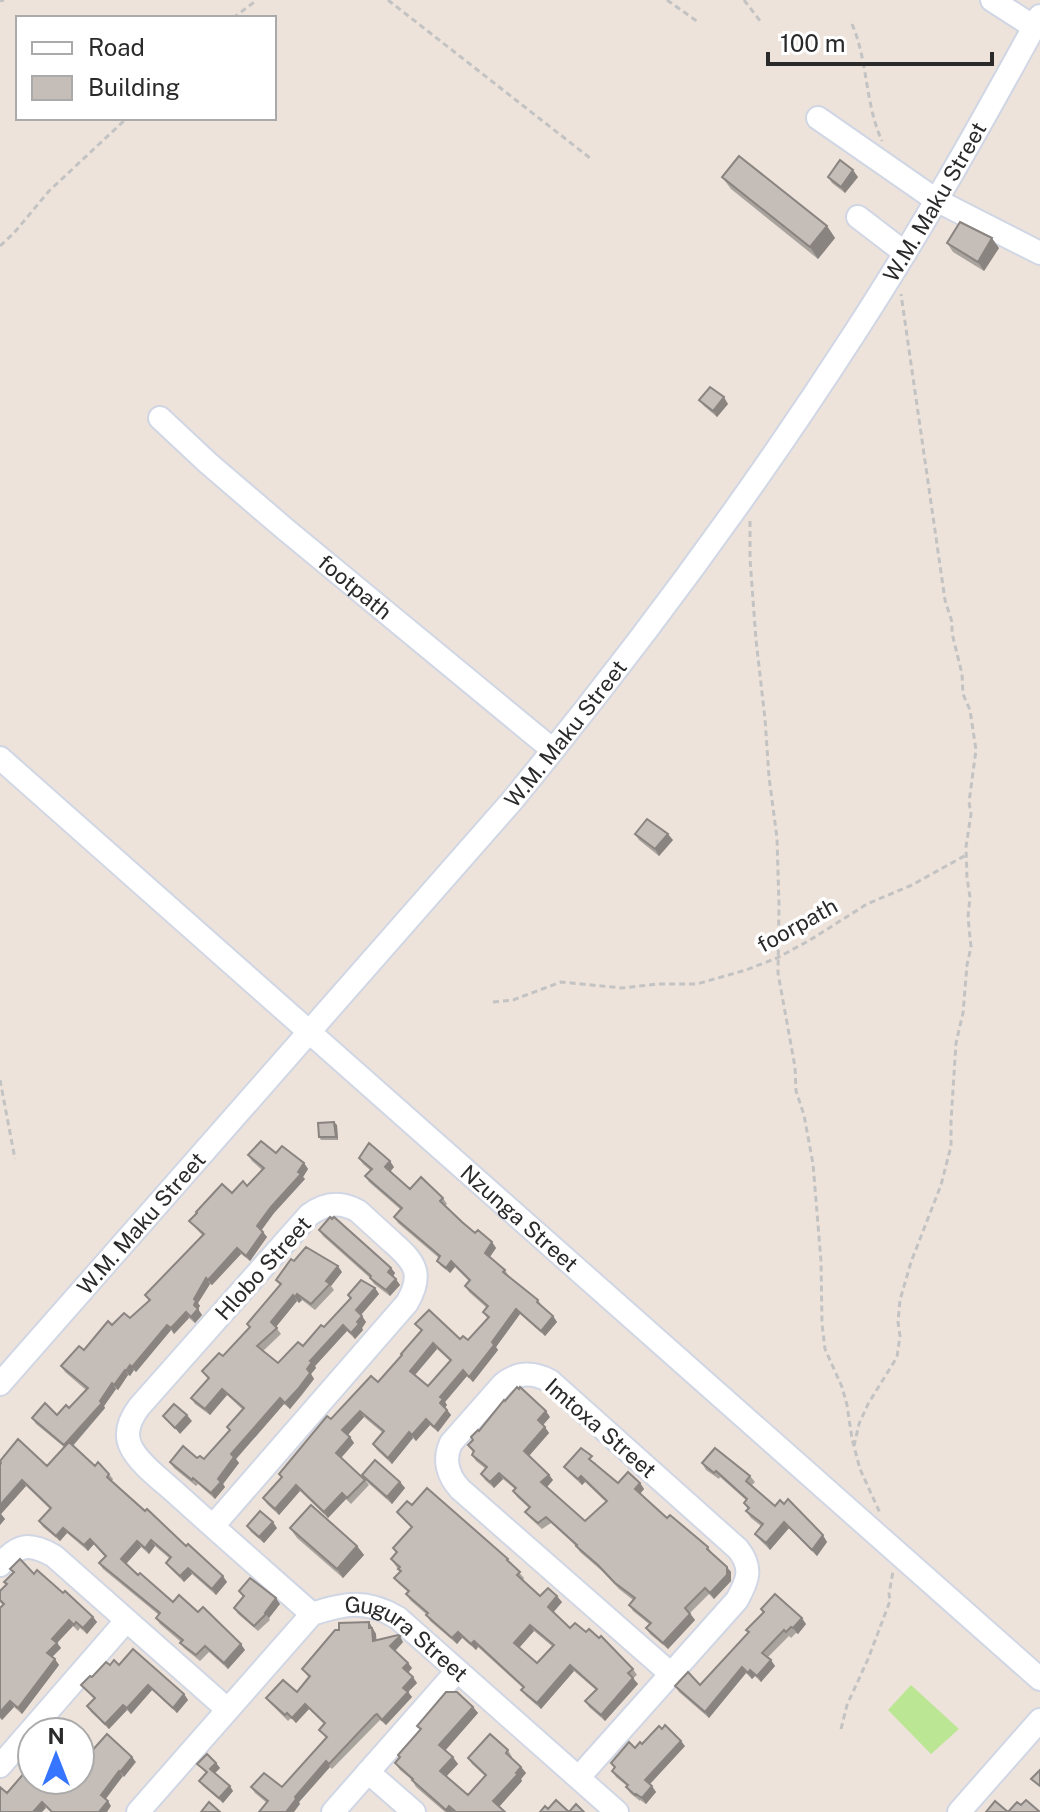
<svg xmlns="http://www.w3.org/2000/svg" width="1040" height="1812" font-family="'Public Sans',sans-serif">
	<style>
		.green { fill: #bbe694 }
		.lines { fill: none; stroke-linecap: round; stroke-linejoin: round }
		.minor-casing { stroke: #d0d6e4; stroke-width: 26 }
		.path { stroke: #c3c3c3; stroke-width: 3; stroke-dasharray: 6 4; stroke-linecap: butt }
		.minor { stroke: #fff; stroke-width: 22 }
		.wall { fill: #a9a39e; fill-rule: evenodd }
		.shaded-wall { fill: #8a8481 }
		.building { fill: #c5bdb8; stroke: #8a8481; stroke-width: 2; fill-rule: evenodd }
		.labels { text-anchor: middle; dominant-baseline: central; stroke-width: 7; stroke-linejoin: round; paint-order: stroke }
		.street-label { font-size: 22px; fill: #2a2a2a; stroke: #fff }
	</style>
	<rect width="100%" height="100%" fill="#ede3db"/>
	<path class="green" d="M911,1685L959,1729L931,1754L888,1710Z"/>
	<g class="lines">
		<g class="minor-casing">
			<g id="minor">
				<path d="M992,0L1034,27"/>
				<path d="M818,118L936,200L1040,253"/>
				<path d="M858,217L905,253"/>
				<path id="s1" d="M160,418L208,463L285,529L553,750"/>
				<path id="s2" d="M0,758L1040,1679"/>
				<path id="s3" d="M0,1384L511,802C634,652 749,497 854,334C921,231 981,124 1040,16"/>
				<path d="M213,1526L407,1303C424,1274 415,1262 392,1242C380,1231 369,1221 358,1211C340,1201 325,1203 309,1215L139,1407C130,1419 124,1433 131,1447C139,1464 164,1482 178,1495C222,1535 267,1574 312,1614"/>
				<path d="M0,1565C18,1544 29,1542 54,1556L227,1709"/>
				<path d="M0,1766L126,1621"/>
				<path d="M368,1772L414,1812"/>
				<path d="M579,1777L737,1600C748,1580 753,1568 738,1549L550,1381C533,1372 518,1372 503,1384L451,1443C443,1460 448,1476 460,1489L671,1674"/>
				<path id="s4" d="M138,1812L312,1614C345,1603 367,1599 398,1618L617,1812"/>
				<path d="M333,1812L457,1671"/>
				<path d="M959,1812L1040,1720"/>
			</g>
		</g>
		<g class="path">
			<path d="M388,0L590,158"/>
			<path d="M667,0L698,22"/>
			<path d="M744,0L761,22"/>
			<path d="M0,1L4,0"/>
			<path d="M233,18L257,0"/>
			<path d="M852,24C868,61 865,104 882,141"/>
			<path d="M0,246L14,233L49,191L127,118"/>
			<path d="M750,521V559L756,640L765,719L769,777L777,838L779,905L778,973L795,1067L796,1091L804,1115L813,1164L821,1261L822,1324L825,1349L842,1387L847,1405L852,1439L860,1469L880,1513"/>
			<path d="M493,1002L513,1000L561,982L622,988L658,984H697L746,970L777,958L810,940L867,904L912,885L966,855"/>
			<path d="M0,1080L15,1159"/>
			<path d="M854,1446L859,1424L868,1404L897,1357L900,1336L898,1322L900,1300L911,1262L941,1185L951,1146V1121L956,1043L963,1013L967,965L971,947L968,917L970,897L967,878L966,847L971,814L969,802L976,750L970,710L963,694L962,674L952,633V622L945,600L901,294"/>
			<path d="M841,1729L847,1705L868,1659L890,1601L889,1594L893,1571"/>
		</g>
		<use href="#minor" class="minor"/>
	</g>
	<g class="wall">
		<path d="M722,177L827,226L835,238L818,259L731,189Z"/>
		<path d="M828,177H858L845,193L832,183Z"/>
		<path d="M947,243L999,248L984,271L953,252Z"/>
		<path d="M699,400L728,404L717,417L704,406Z"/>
		<path d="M635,834L673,840L659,856L639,840Z"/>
		<path d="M337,1125L338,1140H321L319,1137Z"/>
		<path d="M276,1153L304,1163L308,1169L303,1177L305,1179L274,1213L261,1230L267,1237L250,1261L241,1254L212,1285L210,1284L198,1303L200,1306L198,1309L202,1315L195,1323L189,1318L174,1334L171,1330L136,1372L134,1370L130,1376L128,1375L118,1390L116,1389L104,1406L105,1408L73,1446L95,1466L109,1474L113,1479L112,1481L227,1582L216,1595L192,1574L184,1582L170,1568L166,1563L169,1558L155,1546L149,1554L141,1547L126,1564L173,1602L198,1612L245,1650L228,1669L209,1652L200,1661L184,1648L180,1643L181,1642L160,1624L156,1618L159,1615L103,1569L99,1563L105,1557L94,1544L88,1551L67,1533L60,1541L43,1527L39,1521L50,1509L26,1486L1,1514L5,1519L0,1525V1465L47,1466L64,1447L36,1424L32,1418L57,1415L69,1408L86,1390L65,1372L61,1366L84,1350L112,1325L130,1318L149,1301L145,1295L202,1235L189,1221L232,1193L247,1186L262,1170L252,1161L248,1155Z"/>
		<path d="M359,1158L394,1167L390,1172L410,1189L443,1198L447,1204L445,1206L475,1233L492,1242L496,1248L490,1257L505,1270L509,1277L538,1300L542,1306L553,1316L557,1322L545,1336L520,1314L496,1347L498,1350L473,1382L467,1376L445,1402L447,1405L445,1407L451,1415L438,1432L430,1425L416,1441L413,1438L392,1464L377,1450L373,1444L383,1433L364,1417L348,1434L354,1443L341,1458L365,1480L369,1485L351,1504L346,1499L328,1518L300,1491L279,1515L267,1504L263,1498L281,1478L279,1474L331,1419L378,1382L402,1355L421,1331L415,1324L460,1339L468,1340L488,1319L483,1312L487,1308L469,1292L465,1286L469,1281L455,1267L450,1273L441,1266L437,1261L439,1258L398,1223L394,1217L400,1209L369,1182L365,1176L371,1171L363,1164ZM437,1349L450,1361L428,1386L415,1375Z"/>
		<path d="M319,1230L391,1268L395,1273L393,1277L400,1285L390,1296L374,1284L370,1278L323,1236Z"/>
		<path d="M294,1261L342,1272L331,1286L334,1290L315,1310L302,1300L299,1303L297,1301L276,1327L281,1334L263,1351L278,1363L303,1346L324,1327L350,1299L348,1295L375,1288L379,1294L361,1315L366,1322L362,1328L363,1330L355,1339L347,1331L315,1366L316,1368L311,1374L314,1379L302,1395L290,1409L284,1404L236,1459L239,1463L223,1484L225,1487L215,1499L198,1484L196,1486L174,1468L170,1462L197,1458L204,1459L230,1431L227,1427L242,1409L227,1395L210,1415L195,1404L191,1398L208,1379L202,1371L223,1356L250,1327L280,1285L276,1280Z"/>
		<path d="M550,1417L543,1425L549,1433L529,1456L549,1475L553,1480L547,1487L585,1521L606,1502L585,1482L582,1485L568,1472L564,1467L596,1462L595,1463L618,1483H640L644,1489L640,1494L667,1518L708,1547L712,1553L731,1572V1581L714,1599L709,1594L690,1613L695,1620L668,1649L650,1634L646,1628L649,1624L633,1611L629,1605L633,1600L619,1589L602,1571L580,1552L576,1546L551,1523L542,1529L530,1518L525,1512L529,1508L517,1497L513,1491L515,1489L503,1479L494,1488L485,1480L481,1474L486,1469L476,1461L472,1455L473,1452L468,1445L479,1431Z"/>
		<path d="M702,1463L750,1476L755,1482L752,1485L775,1506L827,1542L817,1556L789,1528L770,1550L760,1540L755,1534L761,1526L751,1518L746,1511L748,1509L744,1503L746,1500L720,1477L719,1479L706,1470Z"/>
		<path d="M362,1475L400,1482L405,1488L392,1504L366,1481Z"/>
		<path d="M412,1505L512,1565L524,1578L523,1580L540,1596L562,1602L553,1612L570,1628L586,1632L633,1669L637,1675L633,1678L638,1684L605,1721L589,1707L585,1701L596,1690L574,1671L541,1709L526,1696L521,1690L523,1688L478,1647L476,1650L462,1638L457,1644L430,1621L426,1614L410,1600L406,1594L408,1592L399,1584L394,1578L400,1572L391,1559L396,1553L393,1548L412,1528L397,1512ZM534,1631L552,1646L537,1663L519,1648Z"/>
		<path d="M247,1526L277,1528L264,1543L251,1532Z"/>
		<path d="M290,1528L357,1546L364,1555L343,1578L297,1538Z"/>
		<path d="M10,1569L34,1574L63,1593L93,1617L97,1622L87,1634L80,1628L78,1631L73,1626L57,1643L61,1648L52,1657L59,1665L22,1714L14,1707L2,1720L0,1718V1608L3,1605L0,1602V1591L6,1585L4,1582L13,1573Z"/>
		<path d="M239,1591L280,1604L269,1618L270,1620L258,1631L238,1614L234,1608L243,1597Z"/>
		<path d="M761,1609L806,1624L798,1634L796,1633L791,1638L789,1636L768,1657L775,1666L761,1682L755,1676L752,1679L746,1673L709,1718L679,1692L675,1686L700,1685L748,1633L763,1613Z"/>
		<path d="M369,1622L376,1634V1640L403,1642L395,1651L408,1663L412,1668L408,1673L417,1683L408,1692L412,1697L386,1725L380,1720L379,1721L332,1769L330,1767L299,1802L300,1804L267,1803L255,1793L251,1787H282L326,1738L319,1730L324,1724L309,1709L296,1723L291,1718L288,1721L270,1703L266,1698L297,1692L309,1678L302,1669Z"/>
		<path d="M110,1665H119L184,1694L188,1700L177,1713L152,1690L131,1714L127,1710L109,1729L91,1712L87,1706L94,1699L81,1685Z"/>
		<path d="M473,1707L478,1713L445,1750L458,1764L446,1776L468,1795L485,1776L472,1764L468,1758L508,1750L512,1757L511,1758L521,1767L526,1773L521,1779L522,1781L499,1807L505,1812H445L416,1787L412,1780L400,1770L395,1763L420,1730L417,1726Z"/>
		<path d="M642,1744L685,1746L650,1784L656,1792L646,1804L640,1800V1801L630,1793L626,1787L627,1786L616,1777L612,1771L614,1768L611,1763Z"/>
		<path d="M216,1763L220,1768L215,1773L233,1791L223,1803L203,1786L199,1781L206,1773L197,1764Z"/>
	</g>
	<g class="shaded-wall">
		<path d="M853,170L858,177L845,193L841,187Z"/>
		<path d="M827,226L835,238L818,259L810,247Z"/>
		<path d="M992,238L999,248L984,271L978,262Z"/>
		<path d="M724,397L728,404L717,417L713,411Z"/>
		<path d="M668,834L673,840L659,856L655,849Z"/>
		<path d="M334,1122L337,1125L338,1140L336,1137Z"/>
		<path d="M390,1161L394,1167L389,1173L385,1167Z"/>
		<path d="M304,1163L308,1169L303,1177L305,1179L274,1213L261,1231L257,1226Z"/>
		<path d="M263,1232L267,1237L250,1261L246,1256Z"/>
		<path d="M492,1242L496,1248L489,1258L485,1253Z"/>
		<path d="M237,1248L241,1254L212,1285L208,1280Z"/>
		<path d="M451,1261L455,1267L450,1273L446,1268Z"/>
		<path d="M338,1266L342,1272L331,1286L326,1281Z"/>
		<path d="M391,1268L395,1273L392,1278L388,1272Z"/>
		<path d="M206,1278L210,1284L198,1303L200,1306L197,1310L194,1305V1299Z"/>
		<path d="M396,1279L400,1285L390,1296L386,1290Z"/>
		<path d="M375,1288L379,1294L360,1316L356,1310Z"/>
		<path d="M297,1294L302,1300L299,1303L295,1297Z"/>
		<path d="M293,1295L297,1301L275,1328L271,1322Z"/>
		<path d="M198,1309L202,1315L195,1323L191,1317Z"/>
		<path d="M516,1309L520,1314L496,1347L498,1350L473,1382L469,1377L492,1342Z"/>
		<path d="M186,1312L189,1318L174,1334L171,1328Z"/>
		<path d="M362,1316L366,1322L362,1328L363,1330L355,1339L351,1333Z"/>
		<path d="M553,1316L557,1322L545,1336L541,1331Z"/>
		<path d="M167,1325L171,1330L136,1372L132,1367Z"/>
		<path d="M343,1325L347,1331L315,1366L316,1368L311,1374L314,1379L290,1409L285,1403L307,1369L310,1361Z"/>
		<path d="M433,1343L437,1349L414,1376L410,1371Z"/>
		<path d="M130,1365L134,1370L130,1376L126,1371Z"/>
		<path d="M125,1370L128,1375L118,1390L114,1385Z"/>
		<path d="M463,1370L467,1376L445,1402L447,1405L444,1409L440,1403V1397Z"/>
		<path d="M112,1383L116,1389L104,1406L105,1408L68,1451L64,1445L100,1401Z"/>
		<path d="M222,1389L227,1395L210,1415L205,1409Z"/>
		<path d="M280,1398L284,1404L236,1459L239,1463L223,1484L225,1487L215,1499L211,1493L231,1454Z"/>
		<path d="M447,1410L451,1415L438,1432L434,1427Z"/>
		<path d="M360,1411L364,1417L347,1436L342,1430Z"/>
		<path d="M546,1411L550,1417L542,1426L538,1420Z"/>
		<path d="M187,1415L192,1421L180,1434L175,1428Z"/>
		<path d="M426,1419L430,1425L416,1441L412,1435Z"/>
		<path d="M545,1427L549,1433L528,1457L524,1451Z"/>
		<path d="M409,1432L413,1438L392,1464L388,1458Z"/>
		<path d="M350,1437L354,1443L340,1459L336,1453Z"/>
		<path d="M499,1473L503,1479L494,1488L490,1482Z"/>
		<path d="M549,1475L553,1480L546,1488L541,1482Z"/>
		<path d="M581,1476L585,1482L582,1485L578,1479Z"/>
		<path d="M22,1480L26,1486L1,1514L5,1519L0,1525V1505Z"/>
		<path d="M400,1482L405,1488L392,1504L387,1497Z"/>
		<path d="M640,1483L644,1489L639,1495L635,1489Z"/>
		<path d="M296,1485L300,1491L279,1515L275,1509Z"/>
		<path d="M342,1493L346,1499L328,1518L324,1512Z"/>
		<path d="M273,1522L277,1528L264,1543L259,1537Z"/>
		<path d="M784,1522L789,1528L770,1550L766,1543Z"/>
		<path d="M63,1528L67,1533L60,1541L56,1536Z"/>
		<path d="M823,1535L827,1542L817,1556L812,1550Z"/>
		<path d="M90,1539L94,1544L88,1551L84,1545Z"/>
		<path d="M151,1540L155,1546L149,1554L145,1548Z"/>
		<path d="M137,1541L141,1547L125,1565L121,1559Z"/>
		<path d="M357,1546L364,1555L343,1578L337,1569Z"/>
		<path d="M727,1567L731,1572V1581L714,1599L710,1593Z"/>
		<path d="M188,1568L192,1574L184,1582L180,1576Z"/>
		<path d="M223,1576L227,1582L216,1595L212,1589Z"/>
		<path d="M557,1596L562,1602L552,1614L548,1607Z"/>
		<path d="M276,1598L280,1604L269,1618L265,1613Z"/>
		<path d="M690,1614L695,1620L668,1649L663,1643Z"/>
		<path d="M93,1617L97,1622L87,1634L83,1628Z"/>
		<path d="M802,1618L806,1624L798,1634L793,1628Z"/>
		<path d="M69,1620L73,1626L57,1643L61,1648L51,1658L47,1653L52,1639Z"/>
		<path d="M369,1622L376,1634L377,1647L373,1641Z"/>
		<path d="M530,1625L534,1631L518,1649L514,1643Z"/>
		<path d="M458,1632L462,1638L457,1644L452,1638Z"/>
		<path d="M400,1636L403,1642L394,1652L390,1646Z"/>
		<path d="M474,1641L478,1647L476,1650L471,1644Z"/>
		<path d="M241,1644L245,1650L228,1669L224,1663Z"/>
		<path d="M55,1659L59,1665L22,1714L18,1708Z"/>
		<path d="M771,1660L775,1666L761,1682L757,1676Z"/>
		<path d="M408,1663L412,1668L407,1674L403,1668Z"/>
		<path d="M570,1665L574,1671L541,1709L537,1703Z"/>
		<path d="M742,1667L746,1673L709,1718L705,1712Z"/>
		<path d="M750,1670L755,1676L752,1679L748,1673Z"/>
		<path d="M413,1677L417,1683L408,1692L412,1697L386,1725L382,1720L403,1688Z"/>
		<path d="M633,1678L638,1684L605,1721L601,1715Z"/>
		<path d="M148,1685L152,1690L131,1714L127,1708Z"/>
		<path d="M184,1694L188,1700L177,1713L173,1708Z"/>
		<path d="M10,1701L14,1707L2,1720L0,1717V1712Z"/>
		<path d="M305,1704L309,1709L296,1723L292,1718Z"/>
		<path d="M123,1705L127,1710L109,1729L105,1724Z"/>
		<path d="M473,1707L478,1713L444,1752L439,1745Z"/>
		<path d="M681,1741L685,1746L649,1785L645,1780Z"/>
		<path d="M132,1757L136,1762L124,1777L120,1772Z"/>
		<path d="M453,1757L458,1764L445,1778L440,1771Z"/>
		<path d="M326,1761L330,1767L299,1802L300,1804L294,1812H286L295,1797Z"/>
		<path d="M216,1763L220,1768L214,1774L210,1769Z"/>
		<path d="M521,1767L526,1773L521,1779L522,1781L498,1808L493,1801Z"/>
		<path d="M119,1771L123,1776L105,1800L101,1795Z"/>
		<path d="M230,1786L233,1791L223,1803L219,1798Z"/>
		<path d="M652,1786L656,1792L646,1804L642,1798Z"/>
		<path d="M108,1801L111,1806L107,1812H99Z"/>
		<path d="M42,1802L46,1808L42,1812H33Z"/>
		<path d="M449,1806L454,1812H447L446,1810Z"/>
	</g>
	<g class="building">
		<path d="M739,156L827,226L810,247L722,177Z"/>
		<path d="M840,160L853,170L841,187L828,177Z"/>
		<path d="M960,222L992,238L978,262L947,243Z"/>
		<path d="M710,387L724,397L713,411L699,400Z"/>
		<path d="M647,819L668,834L655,849L635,834Z"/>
		<path d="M334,1122L336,1137H319L318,1123Z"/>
		<path d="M261,1141L276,1153L282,1146L304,1163L298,1172L301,1174L271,1207L257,1226L263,1232L246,1256L237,1248L208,1280L206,1278L194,1299L196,1301L194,1305L198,1309L191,1317L186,1312L171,1328L167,1325L132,1367L130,1365L126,1371L125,1370L114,1385L112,1383L100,1401L102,1403L64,1445L32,1418L45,1403L57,1415L66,1405L69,1408L88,1388L61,1366L79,1346L84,1350L108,1321L112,1325L124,1313L130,1318L150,1300L145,1295L204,1234L189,1221L197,1213L196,1212L222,1184L232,1193L243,1181L247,1186L264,1168L248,1155Z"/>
		<path d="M369,1143L390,1161L385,1167L410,1189L421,1177L443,1198L440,1201L462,1222L475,1233L478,1230L492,1242L485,1253L505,1270L503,1272L538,1300L537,1302L553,1316L541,1331L516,1309L492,1342L494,1345L469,1377L463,1370L440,1397L443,1399L440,1403L447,1410L434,1427L426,1419L412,1435L409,1432L388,1458L373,1444L384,1431L360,1411L342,1430L350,1437L336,1453L365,1480L347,1498L342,1493L324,1512L296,1485L275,1509L263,1498L282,1477L279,1474L327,1416L331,1419L371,1376L378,1382L402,1355L401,1354L422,1330L415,1324L429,1310L460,1339L463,1336L468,1340L489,1317L483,1312L488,1306L465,1286L470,1280L451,1261L446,1268L437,1261L440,1256L394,1217L402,1208L365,1176L372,1169L359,1158ZM433,1343L451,1360L428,1386L410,1371Z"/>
		<path d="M330,1217L332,1219L334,1217L391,1268L388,1272L396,1279L386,1290L370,1278L371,1276L319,1230Z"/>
		<path d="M306,1247L338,1266L326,1281L330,1284L311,1304L297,1294L295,1297L293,1295L271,1322L277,1328L257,1346L278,1363L298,1342L303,1346L321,1325L324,1327L351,1298L348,1295L361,1280L375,1288L356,1310L362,1316L357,1322L359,1324L351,1333L343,1325L310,1361L312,1362L307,1369L310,1373L298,1389L285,1403L280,1398L231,1454L234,1457L218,1479L221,1482L211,1493L193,1478L192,1480L170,1462L183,1446L197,1458L200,1456L204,1459L230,1430L227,1427L244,1408L222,1389L205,1409L191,1398L209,1378L202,1371L219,1353L223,1356L250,1327L247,1324L281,1284L276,1280L291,1259L294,1261Z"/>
		<path d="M517,1387L519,1389L520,1387L546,1411L538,1420L545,1427L524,1451L549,1475L541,1482L585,1521L607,1501L581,1476L578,1479L564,1467L581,1448L592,1456L589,1459L618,1483L628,1472L640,1483L635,1489L667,1518L670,1515L708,1547L707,1549L727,1567V1575L710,1593L705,1588L685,1608L690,1614L663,1643L646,1628L651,1623L629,1605L635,1598L615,1583L598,1565L576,1546L577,1545L546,1517L538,1523L525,1512L530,1507L513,1491L516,1488L499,1473L490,1482L481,1474L487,1467L472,1455L474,1451L468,1445L473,1440L471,1437L478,1430L479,1431L504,1400L505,1401Z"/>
		<path d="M174,1404L187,1415L175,1428L163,1416Z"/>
		<path d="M18,1439L47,1466L69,1442L95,1466L98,1462L109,1474L107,1477L145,1511L147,1509L186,1546L188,1544L223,1576L212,1589L188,1568L180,1576L166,1563L171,1557L151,1540L145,1548L137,1541L121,1559L138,1575L140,1573L173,1602L179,1595L198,1612L203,1607L241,1644L224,1663L205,1646L196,1655L180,1643L183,1640L156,1618L160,1613L99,1563L106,1556L90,1539L84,1545L63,1528L56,1536L39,1521L51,1508L22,1480L0,1505V1465L1,1463L0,1461Z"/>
		<path d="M715,1448L750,1476L746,1481L775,1506L780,1500L784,1504L788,1499L823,1535L812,1550L784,1522L766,1543L755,1534L763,1524L746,1511L749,1508L744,1503L747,1499L716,1471L714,1473L702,1463Z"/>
		<path d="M375,1460L400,1482L387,1497L362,1475Z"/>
		<path d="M427,1488L508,1559L507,1560L520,1572L517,1575L540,1596L548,1588L557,1596L548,1607L570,1628L575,1623L586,1632L589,1629L599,1638L601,1636L633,1669L628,1673L633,1678L601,1715L585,1701L597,1689L570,1665L537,1703L521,1690L524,1687L474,1641L471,1644L458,1632L452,1638L426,1615L428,1613L406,1594L409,1591L394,1578L401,1571L398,1569L400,1567L391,1559L397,1552L393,1548L412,1527L397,1512L407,1501L412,1505ZM530,1625L554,1645L537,1663L514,1643Z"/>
		<path d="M311,1505L357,1546L337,1569L290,1528Z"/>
		<path d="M260,1511L273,1522L259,1537L247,1526Z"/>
		<path d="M20,1559L34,1574L37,1570L63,1593L65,1591L93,1617L83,1628L76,1622L74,1625L69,1620L52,1639L57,1643L47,1653L55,1659L18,1708L10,1701L0,1712V1608L4,1604L0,1600V1591L7,1584L4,1582L14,1572L10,1569Z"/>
		<path d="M250,1578L276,1598L265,1613L266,1614L254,1626L234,1608L244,1596L239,1591Z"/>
		<path d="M775,1594L802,1618L793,1628L791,1627L786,1632L784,1630L762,1653L771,1660L757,1676L750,1670L748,1673L742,1667L705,1712L675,1686L688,1672L700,1685L749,1632L746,1630L764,1612L761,1609Z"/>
		<path d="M369,1622V1628H372L373,1641L398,1635L400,1636L390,1646L408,1663L403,1668L413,1677L403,1688L408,1692L382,1720L377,1714L375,1715L329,1764L326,1761L295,1797L296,1799L286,1812H259L268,1801L251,1787L264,1773L282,1787L327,1737L319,1730L325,1723L305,1704L292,1718L287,1713L285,1715L266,1698L283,1680L297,1692L310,1676L302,1669L335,1630H339V1623Z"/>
		<path d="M133,1649L184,1694L173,1708L148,1685L127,1708L123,1705L105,1724L87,1706L95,1698L81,1685L90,1676L92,1677L106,1662L110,1665L114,1660L119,1665Z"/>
		<path d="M446,1692H457L473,1707L439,1745L453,1757L440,1771L468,1795L486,1775L468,1758L490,1734L508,1750L506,1753L521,1767L516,1773L518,1774L493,1801L505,1812H456L449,1806L446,1810L412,1780L413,1779L395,1763L400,1757L398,1755L421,1729L417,1726Z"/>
		<path d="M665,1725L681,1741L645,1780L652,1786L642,1798L636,1794L635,1795L626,1787L628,1785L612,1771L615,1767L611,1763L629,1742L635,1748L640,1742L642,1744L659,1726L662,1729Z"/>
		<path d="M107,1734L132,1757L120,1772L119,1771L101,1795L108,1801L99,1812H52L42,1802L33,1812H0V1787L7,1793L32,1764V1780H80V1744L90,1753Z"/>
		<path d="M207,1754L216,1763L210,1769L230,1786L219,1798L199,1781L207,1772L197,1764Z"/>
		<path d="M1040,1770V1786L1031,1779Z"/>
		<path d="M556,1800L569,1812L576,1804L584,1812H540L545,1806L548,1809Z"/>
		<path d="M1026,1800L1040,1812H986L995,1801L1008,1812L1017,1802L1021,1805Z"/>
		<path d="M209,1802L220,1812H201Z"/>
	</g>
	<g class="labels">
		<g class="street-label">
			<text stroke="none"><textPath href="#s3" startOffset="1510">W.M. Maku Street</textPath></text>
			<text stroke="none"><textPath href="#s1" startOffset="258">footpath</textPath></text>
			<text stroke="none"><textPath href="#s3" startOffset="862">W.M. Maku Street</textPath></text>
			<text transform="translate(797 925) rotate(-29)">foorpath</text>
			<text stroke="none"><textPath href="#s2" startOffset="694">Nzunga Street</textPath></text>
			<text stroke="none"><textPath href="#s3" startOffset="214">W.M. Maku Street</textPath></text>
			<text transform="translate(263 1268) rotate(-48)">Hlobo Street</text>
			<text transform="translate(601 1428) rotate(41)">Imtoxa Street</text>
			<text stroke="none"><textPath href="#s4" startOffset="370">Gugura Street</textPath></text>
		</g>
	</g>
	<rect x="16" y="16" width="260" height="104" fill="#ffffff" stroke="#aaaaaa" stroke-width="2"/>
	<rect x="32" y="42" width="40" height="12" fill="#ffffff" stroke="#aaaaaa" stroke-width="2"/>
	<text x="88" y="56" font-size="24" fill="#2a2a2a">Road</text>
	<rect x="32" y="76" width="40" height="24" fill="#c5bdb8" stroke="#aaaaaa" stroke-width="2"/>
	<text x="88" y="96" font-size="24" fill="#2a2a2a">Building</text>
	<g transform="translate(56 1756)"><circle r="38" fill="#ffffff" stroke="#aaaaaa" stroke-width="2"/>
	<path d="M0-6L14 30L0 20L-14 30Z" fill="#3675ff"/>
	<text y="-12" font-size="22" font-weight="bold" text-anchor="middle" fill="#2a2a2a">N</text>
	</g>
	<path d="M768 52v12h224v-12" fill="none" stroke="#2a2a2a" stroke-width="4"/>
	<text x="780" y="52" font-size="24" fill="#2a2a2a" stroke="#ffffff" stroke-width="6" paint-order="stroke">100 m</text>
</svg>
